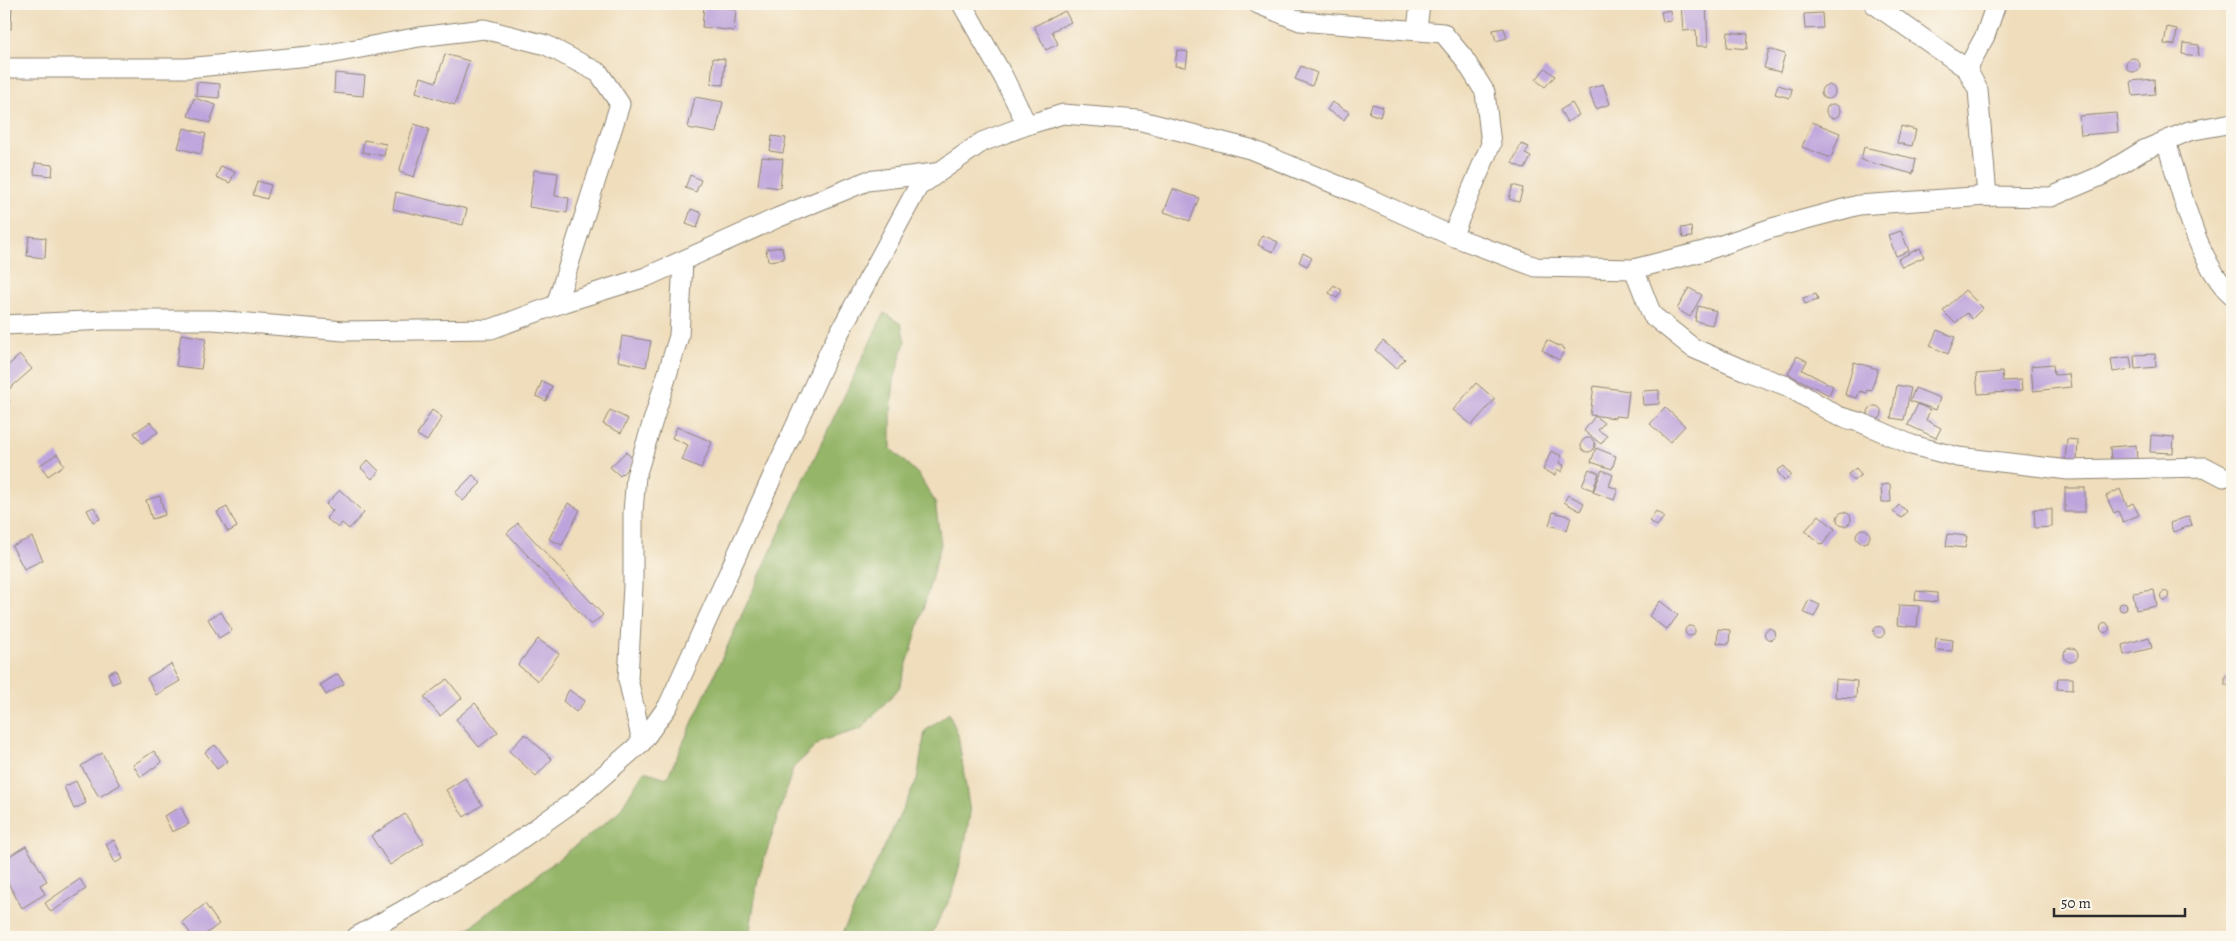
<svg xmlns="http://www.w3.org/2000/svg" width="2236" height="941" font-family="Alegreya,serif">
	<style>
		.forest { fill: #95b669; stroke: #60704a }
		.building { fill: #bea4dc }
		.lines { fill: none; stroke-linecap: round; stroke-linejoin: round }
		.street-casing { stroke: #8d8473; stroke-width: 21 }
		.street { stroke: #fff; stroke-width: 19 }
	</style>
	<rect width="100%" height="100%" fill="#fbf7ec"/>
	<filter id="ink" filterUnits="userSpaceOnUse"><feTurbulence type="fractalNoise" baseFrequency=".02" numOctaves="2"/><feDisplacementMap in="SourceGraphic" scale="10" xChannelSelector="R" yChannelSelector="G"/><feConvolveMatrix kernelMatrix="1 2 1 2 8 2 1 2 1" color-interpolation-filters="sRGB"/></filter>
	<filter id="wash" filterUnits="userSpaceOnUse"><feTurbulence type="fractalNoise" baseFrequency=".0096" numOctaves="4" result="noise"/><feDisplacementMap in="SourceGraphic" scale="20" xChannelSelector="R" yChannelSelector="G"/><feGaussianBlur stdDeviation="1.12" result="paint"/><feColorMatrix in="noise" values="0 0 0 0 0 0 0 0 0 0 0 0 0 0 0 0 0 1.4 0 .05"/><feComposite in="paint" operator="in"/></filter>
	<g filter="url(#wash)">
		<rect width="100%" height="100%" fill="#efddbb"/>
		<g class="forest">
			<path d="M884,313L901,324L905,342L894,380L891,412V449L919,475L935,502L941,544L914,642L899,688L861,729L821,741L793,768L758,879L749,937H453L465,931L618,813L644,771L667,778L798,492Z"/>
			<path d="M949,713L958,735L970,813L964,849L951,897L930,937H840L917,780L925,731Z"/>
		</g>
		<g id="blocks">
			<g class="building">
				<path d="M4,4H12L11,29H4Z"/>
				<path d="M1681,4H1706L1708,46H1697L1696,30L1683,31Z"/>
				<path d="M704,5L736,9L734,31L702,27Z"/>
				<path d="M1670,10L1671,21L1663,22L1661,12Z"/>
				<path d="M1065,11L1071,22L1052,31L1058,44L1046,50L1034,26Z"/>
				<path d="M1822,13L1823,28L1805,29L1804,14Z"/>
				<path d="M2167,27L2177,29L2175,45L2164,44Z"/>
				<path d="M1504,28L1507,38L1496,41L1493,30Z"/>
				<path d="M1728,32L1748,34L1747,49L1727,47Z"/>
				<path d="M2183,43L2199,45L2198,56L2182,54Z"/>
				<path d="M1769,49L1785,54L1780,72L1764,68Z"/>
				<path d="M1177,50L1188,52L1186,67L1175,66Z"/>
				<path d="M445,54L469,61L455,105L416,92L421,77L436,82Z"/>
				<path d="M2232,56V68L2229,61Z"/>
				<circle cx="2133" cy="65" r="7"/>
				<path d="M713,58L725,59L723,85L711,84Z"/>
				<path d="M1301,66L1317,73L1312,86L1295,79Z"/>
				<path d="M1545,68L1555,76L1545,87L1536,80Z"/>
				<path d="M335,73L365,76L363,96L334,93Z"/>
				<path d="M2154,79L2155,94L2133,96L2131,81Z"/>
				<path d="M197,82L220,84L219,98L196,96Z"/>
				<path d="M1603,84L1610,104L1596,109L1588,89Z"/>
				<circle cx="1828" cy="92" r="7"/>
				<path d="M1778,85L1792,89L1790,98L1775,94Z"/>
				<path d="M695,97L723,102L716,133L688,128Z"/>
				<path d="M194,98L216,105L210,123L188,116Z"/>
				<path d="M1332,102L1349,112L1344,120L1327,110Z"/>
				<path d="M1572,103L1579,115L1567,122L1560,110Z"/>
				<circle cx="1833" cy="111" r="7"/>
				<path d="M1372,104L1383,107L1380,117L1369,113Z"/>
				<path d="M2116,113L2118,132L2081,135L2079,116Z"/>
				<path d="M1812,122L1840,133L1831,158L1802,147Z"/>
				<path d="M414,124L429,129L414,177L399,172Z"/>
				<path d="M1901,126L1916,130L1912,146L1897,143Z"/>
				<path d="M184,128L206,134L201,154L178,148Z"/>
				<path d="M772,136L786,138L783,153L770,151Z"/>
				<path d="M364,140L386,144L384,156L362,152Z"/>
				<path d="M1521,144L1529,147L1525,154L1531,157L1525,169L1512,163Z"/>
				<path d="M1864,147L1916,159L1913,174L1861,160Z"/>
				<path d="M762,157L783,159L780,188L758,185Z"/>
				<path d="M35,163L53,165L52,176L34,174Z"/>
				<path d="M221,166L235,172L230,183L216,177Z"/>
				<path d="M534,170L558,173L555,196L569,198L567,213L529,207Z"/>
				<path d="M690,175L701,180L696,192L685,188Z"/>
				<path d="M257,181L271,185L267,199L253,195Z"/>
				<path d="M1513,185L1523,188L1519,202L1509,199Z"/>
				<path d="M1173,189L1199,198L1190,221L1164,212Z"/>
				<path d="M396,192L467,209L463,225L393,209Z"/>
				<path d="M691,209L702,213L697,228L686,224Z"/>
				<path d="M1691,227L1692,237L1683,238L1681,228Z"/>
				<path d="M1901,231L1909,251L1896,256L1888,235Z"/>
				<path d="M1262,235L1278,242L1273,252L1258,245Z"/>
				<path d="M29,236L46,238L45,258L27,256Z"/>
				<path d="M782,247L784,259L768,261L766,249Z"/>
				<path d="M1920,248L1924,257L1902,267L1898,259Z"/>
				<path d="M1303,253L1312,258L1307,266L1299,262Z"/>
				<path d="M1334,285L1342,290L1337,298L1329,293Z"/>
				<path d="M1689,288L1702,295L1690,317L1677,309Z"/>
				<path d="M1965,290L1983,308L1972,319L1967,313L1955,323L1943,311Z"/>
				<path d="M1816,294L1818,300L1805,304L1803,298Z"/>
				<path d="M1698,306L1716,311L1712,325L1695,321Z"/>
				<path d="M1937,330L1955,337L1948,354L1930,346Z"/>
				<path d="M181,334L206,338L201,369L176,366Z"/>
				<path d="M622,336L651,341L646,367L618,361Z"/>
				<path d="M1547,340L1565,349L1559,360L1542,350Z"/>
				<path d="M1383,341L1405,359L1396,369L1375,350Z"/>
				<path d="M2155,354L2156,367L2135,369L2134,355Z"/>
				<path d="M20,355L32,369L7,391L4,388V369Z"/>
				<path d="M1797,356L1807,361L1802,370L1833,386L1829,395L1788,374Z"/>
				<path d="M2130,357L2132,369L2113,372L2111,359Z"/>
				<path d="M1854,362L1878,369L1871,391L1867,390L1866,393L1860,391L1857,398L1845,395Z"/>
				<path d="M2053,364L2054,375L2069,374L2071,387L2033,391L2031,366Z"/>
				<path d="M2002,372L2003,381L2021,380L2022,391L1978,394L1976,374Z"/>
				<path d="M542,381L552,386L546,401L536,396Z"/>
				<path d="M1476,383L1495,399L1472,425L1453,410Z"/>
				<path d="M1897,385L1911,388L1904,420L1891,418Z"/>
				<path d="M1594,386L1629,391L1626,417L1615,416V418L1590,415Z"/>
				<path d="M1915,388L1940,398L1936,410L1910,401Z"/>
				<path d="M1659,390V404L1643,405L1642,391Z"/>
				<path d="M4,394L10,401L4,407Z"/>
				<path d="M1918,404L1930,410L1926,420L1941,428L1936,438L1908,425Z"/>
				<circle cx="1875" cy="413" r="7"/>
				<path d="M1665,407L1685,426L1670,442L1650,424Z"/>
				<path d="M432,410L442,417L427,441L417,435Z"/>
				<path d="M610,410L628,419L621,433L603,424Z"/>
				<path d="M1595,416L1604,423L1598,430L1607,436L1601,444L1584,431Z"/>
				<path d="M150,422L158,432L142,443L134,433Z"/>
				<path d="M677,427L712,442L701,468L682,460L688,445L672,438Z"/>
				<path d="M2151,435L2174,437L2173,453L2150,452Z"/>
				<circle cx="1588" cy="445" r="7"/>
				<path d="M2067,439L2078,440L2077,461L2065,460Z"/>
				<path d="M2136,445L2137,460L2111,462L2110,447Z"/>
				<path d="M1596,448L1616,456L1612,469L1591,462Z"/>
				<path d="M1551,451L1562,456L1559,463L1564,465L1562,472L1557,469L1555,475L1543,470Z"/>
				<path d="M626,452L635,461L620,476L610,467Z"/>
				<path d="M57,454L64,465L48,476L40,465Z"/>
				<path d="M368,460L379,471L372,479L361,468Z"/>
				<path d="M1784,466L1791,475L1784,481L1777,471Z"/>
				<path d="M1856,468L1861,475L1853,481L1848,474Z"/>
				<path d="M1589,469L1599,473L1593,490L1582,486Z"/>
				<path d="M1602,470L1613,475L1609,486L1618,489L1614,500L1593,492Z"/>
				<path d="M473,475L481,483L463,501L455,493Z"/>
				<path d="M1890,484L1891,502H1882L1881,485Z"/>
				<rect x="2065" y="488" width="20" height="24"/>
				<path d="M2120,489L2127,506L2133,503L2139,515L2123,522L2118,511L2114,513L2106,496Z"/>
				<path d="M340,490L364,513L349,529L342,523L338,528L326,518L333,511L326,504Z"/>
				<path d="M4,495L9,506L4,509Z"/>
				<path d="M1568,495L1584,503L1580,511L1564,502Z"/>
				<path d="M160,496L165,515L152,519L146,500Z"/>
				<path d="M568,503L580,510L562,545L549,539Z"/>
				<path d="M1899,505L1907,511L1902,518L1893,512Z"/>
				<path d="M94,507L100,519L93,522L87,510Z"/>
				<path d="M227,507L237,527L228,532L217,512Z"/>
				<path d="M2034,509H2052V527L2035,528Z"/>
				<path d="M1656,511L1664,517L1657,526L1649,521Z"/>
				<path d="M1553,512L1571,517L1567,530L1549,525Z"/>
				<circle cx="1844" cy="519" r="7"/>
				<path d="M1819,515L1835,529L1822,545L1805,531Z"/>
				<path d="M2189,516L2192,525L2173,532L2170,523Z"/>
				<path d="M518,523L603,615L591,625L507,533Z"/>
				<circle cx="1863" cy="536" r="7"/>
				<path d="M1948,534L1967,536L1965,548L1946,546Z"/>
				<path d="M32,537L43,560L24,569L12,546Z"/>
				<path d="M2154,590L2157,606L2136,610L2133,593Z"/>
				<path d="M1916,591L1937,593V602L1915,600Z"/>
				<circle cx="2165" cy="596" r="4.5"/>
				<path d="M1809,600L1820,605L1814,617L1803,612Z"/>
				<path d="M1660,601L1678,615L1667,630L1649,616Z"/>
				<circle cx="2123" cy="607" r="4"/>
				<path d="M1899,605L1919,606L1917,627L1897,625Z"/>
				<path d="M221,612L232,630L219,638L208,619Z"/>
				<circle cx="2105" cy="628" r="4.5"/>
				<circle cx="1690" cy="631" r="5"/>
				<circle cx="1879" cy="632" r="5.5"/>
				<circle cx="1770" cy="634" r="5.5"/>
				<path d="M1718,629L1730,630L1729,644L1717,643Z"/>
				<path d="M2149,637L2152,648L2124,655L2122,645Z"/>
				<path d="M1936,638L1953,640L1952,651L1935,650Z"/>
				<path d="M538,639L559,654L538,681L518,665Z"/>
				<circle cx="2071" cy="655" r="7"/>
				<path d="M171,664L180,681L156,695L147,678Z"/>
				<path d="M116,670L120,681L112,684L108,673Z"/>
				<path d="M338,674L344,684L326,695L320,685Z"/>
				<rect x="2225" y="676" width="7" height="9"/>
				<path d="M2058,678H2073V690L2057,689Z"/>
				<path d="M447,679L462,698L440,716L424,697Z"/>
				<path d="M1836,679L1857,681L1856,698L1835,697Z"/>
				<path d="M569,690L585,701L576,712L563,701Z"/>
				<path d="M475,703L498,732L479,747L456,719Z"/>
				<path d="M525,734L552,759L536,776L509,751Z"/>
				<path d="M215,745L228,761L217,769L205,752Z"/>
				<path d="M154,751L162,762L141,777L133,765Z"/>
				<path d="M102,753L120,785L99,797L81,766Z"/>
				<path d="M465,778L482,805L464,817L446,790Z"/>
				<path d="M76,781L86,803L74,809L64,787Z"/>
				<path d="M181,807L189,824L172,832L164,816Z"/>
				<path d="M405,814L424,843L390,865L371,836Z"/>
				<path d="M114,840L123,859L115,863L106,844Z"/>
				<path d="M26,846L47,881L40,885L45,894L22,908L4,876V859Z"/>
				<path d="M80,879L86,889L51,912L45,903Z"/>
				<path d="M205,904L219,924L202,937H193L182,922Z"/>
			</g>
		</g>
	</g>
	<g filter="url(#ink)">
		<use href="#blocks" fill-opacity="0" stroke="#8d8473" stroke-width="1"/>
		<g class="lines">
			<g class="street-casing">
				<g id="street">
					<path d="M962,4L1004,78L1027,125"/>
					<path d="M1258,4L1300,21L1443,33L1463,57L1485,92L1491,144L1452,236"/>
					<path d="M1874,4L1967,69L1978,90L1987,196"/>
					<path d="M1417,29L1420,4"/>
					<path d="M4,68H187L329,54L419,37L484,29L546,45L599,73L620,104L556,305"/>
					<path d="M1967,69L1985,36L1996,4"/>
					<path d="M2166,141C2180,186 2197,264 2232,295"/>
					<path d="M1634,269L1652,315L1693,348L1746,371L1787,386L1838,416L1862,423L1912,445L1958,457L2068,470L2205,467L2224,477"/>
					<path d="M4,325L106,320H213L344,331L491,329L556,305L646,277L777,218L867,181L935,173"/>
					<path d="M642,742L628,679L633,585V512L636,476L679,336L683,261"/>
					<path d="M356,937L487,863L573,802L642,742L668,706L830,350L918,187L982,142L1027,125L1063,114L1138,120L1250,149L1359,194L1452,236L1536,267L1634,269L1704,251L1772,228L1859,205L1987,196L2051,197L2103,175L2144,150L2189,131L2232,123"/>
				</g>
			</g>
			<use href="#street" class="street"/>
		</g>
	</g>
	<rect width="2236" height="941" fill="none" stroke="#fbf7ec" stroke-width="20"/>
	<path d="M2054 908v8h131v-8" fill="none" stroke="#2b2b2b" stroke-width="2.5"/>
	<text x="2061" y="908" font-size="15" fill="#2b2b2b" stroke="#fbf7ec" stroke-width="4" paint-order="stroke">50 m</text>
</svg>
